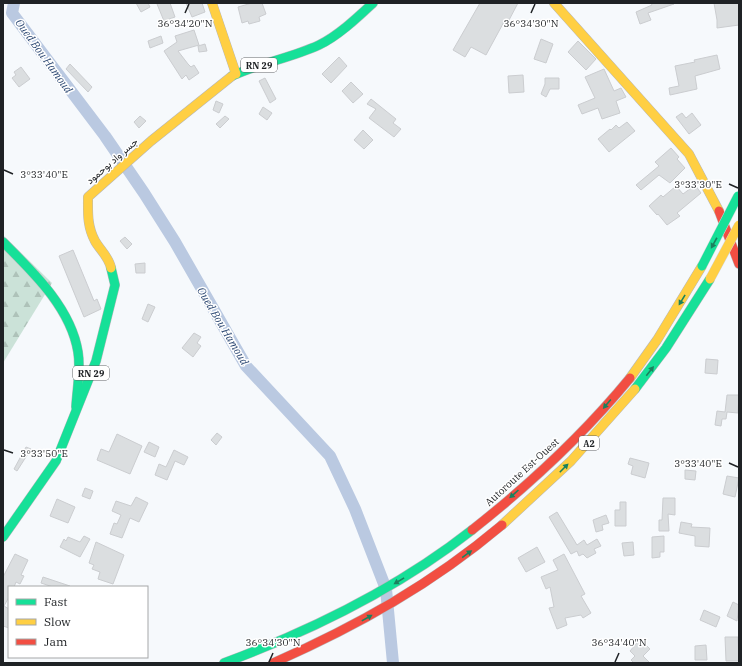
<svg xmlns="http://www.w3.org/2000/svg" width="742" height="666" font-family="'IBM Plex Serif',Vazirmatn,serif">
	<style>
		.forest { fill: url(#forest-firs) }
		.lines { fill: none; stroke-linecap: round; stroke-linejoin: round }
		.river { stroke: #bac9e1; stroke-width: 12 }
		.building { fill: #dbdee0; stroke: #cbcdd0 }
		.fast-casing { stroke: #b6b8bb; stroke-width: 10 }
		.slow-casing { stroke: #b6b8bb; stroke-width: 10 }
		.jam-casing { stroke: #b6b8bb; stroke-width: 10 }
		.fast { stroke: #16e098; stroke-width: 9 }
		.slow { stroke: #ffcf43; stroke-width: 9 }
		.jam { stroke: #f24e42; stroke-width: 9 }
		.fast-bridge-casing { stroke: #d3d5d7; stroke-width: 10; stroke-linecap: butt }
		.slow-bridge-casing { stroke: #d3d5d7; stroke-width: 10; stroke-linecap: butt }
		.fast-bridge { stroke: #16e098; stroke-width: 9 }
		.slow-bridge { stroke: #ffcf43; stroke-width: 9 }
		.oneway { fill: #1a815e }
		.ticks { fill: none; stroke: #1f2225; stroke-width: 1.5 }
		.labels { text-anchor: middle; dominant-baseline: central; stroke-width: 3; stroke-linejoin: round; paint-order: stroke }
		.shield { fill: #fff; stroke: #626466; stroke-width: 1 }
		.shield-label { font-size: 9px; font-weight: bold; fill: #1f2225 }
		.street-label { font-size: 10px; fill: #1f2225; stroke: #fff }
		.water-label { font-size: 11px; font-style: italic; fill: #2a4671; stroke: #fff }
		.ticks-label { font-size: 10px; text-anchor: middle; fill: #1f2225; stroke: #fff; stroke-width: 3; stroke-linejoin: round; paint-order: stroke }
	</style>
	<defs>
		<pattern id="forest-firs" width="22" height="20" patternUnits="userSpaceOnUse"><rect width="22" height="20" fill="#cbe2d8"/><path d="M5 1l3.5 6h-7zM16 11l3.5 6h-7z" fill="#aec2b9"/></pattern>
	</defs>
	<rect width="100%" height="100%" fill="#f6f9fc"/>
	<path class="forest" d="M3,235L52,283L3,363Z"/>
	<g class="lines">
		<path class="river" d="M14,3L12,13L105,136L144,193L175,242L246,366L330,456L355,509L386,589L393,663"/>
	</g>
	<g class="building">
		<path d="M136,3H148L150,7L141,12Z"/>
		<path d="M160,3H170L175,17L164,21L157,4Z"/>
		<path d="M186,3H202L205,12L192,17Z"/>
		<path d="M252,3H262L266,14L259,17L260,21L249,24L248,21L242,23L238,7Z"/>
		<path d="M480,3H518L508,22L505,20L486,55L471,47L465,57L453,50Z"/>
		<path d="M651,3L674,4L648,13L651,20L640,24L636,12L652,5Z"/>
		<path d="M714,3H739V25L717,28V20Z"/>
		<path d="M194,30L199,45L178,51L188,64L191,67L194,65L199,73L189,80L186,75L182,79L164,51L177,42L175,36Z"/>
		<path d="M161,36L163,43L150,48L148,41Z"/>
		<path d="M541,39L553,44L546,63L534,59Z"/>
		<path d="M578,41L596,59L586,70L568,52Z"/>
		<path d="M205,44L207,51L199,52L198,46Z"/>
		<path d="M717,55L720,69L695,76L697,89L670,95L669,88L679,86L675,66L695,62L694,60Z"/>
		<path d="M339,57L347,66L331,83L322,74Z"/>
		<path d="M70,64L92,87L88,92L66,69Z"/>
		<path d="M21,67L30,79L19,87L12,78L16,75L14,72Z"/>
		<path d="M604,69L614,91L621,88L626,97L616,101L620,113L602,119L598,108L582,114L578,105L595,98L585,77Z"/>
		<path d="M523,75L524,92L509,93L508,76Z"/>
		<path d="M265,78L276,99L270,103L259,81Z"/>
		<path d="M545,78H559V89H550L546,97L541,94L545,84Z"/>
		<path d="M351,82L363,94L353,103L342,91Z"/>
		<path d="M371,99L396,119L393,123L401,129L394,137L369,118L376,109L367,104Z"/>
		<path d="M216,101L223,104L219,113L213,110Z"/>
		<path d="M263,107L272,113L267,120L259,114Z"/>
		<path d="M682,113L686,118L692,113L701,125L689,134L676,117Z"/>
		<path d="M140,116L146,121L139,128L134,122Z"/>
		<path d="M225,116L229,119L220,128L216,124Z"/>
		<path d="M627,122L635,131L609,152L598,139L610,129L611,130L616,125L619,128Z"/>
		<path d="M363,130L373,140L364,149L354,140Z"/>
		<path d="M671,148L679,157L677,159L685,168L670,183L659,175L641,190L636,185L659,166L655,162Z"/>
		<path d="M695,185L701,193L677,213L680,216L667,225L658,214L657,215L649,206L661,195L663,197L676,186L683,194Z"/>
		<path d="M125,237L132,244L127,249L120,241Z"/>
		<path d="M73,250L94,301L97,299L101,309L84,317L59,256Z"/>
		<path d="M145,263V273H136L135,264Z"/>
		<path d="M148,304L155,307L148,322L142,319Z"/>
		<path d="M194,333L201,337L197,343L201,346L193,357L182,348Z"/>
		<path d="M706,359L718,360L717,374L705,373Z"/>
		<path d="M727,395H739L738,413L727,412L726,419H722L721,426L715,425L717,411L725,412Z"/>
		<path d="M217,433L222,437L216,445L211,440Z"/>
		<path d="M117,434L142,446L130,474L97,460L101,449L109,452Z"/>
		<path d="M149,442L159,447L155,457L144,452Z"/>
		<path d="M26,447L31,449L17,471L14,469Z"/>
		<path d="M174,450L188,457L184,465L175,461L167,480L155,475L159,464L166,467Z"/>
		<path d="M630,458L649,463L645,478L631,474L633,466L628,464Z"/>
		<path d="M685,470L696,471L695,480L685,479Z"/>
		<path d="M727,476L739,478L735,497L723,494Z"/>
		<path d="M85,488L93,491L90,499L82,496Z"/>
		<path d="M136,497L148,503L139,522L130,518L122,538L110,534L114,523L117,524L121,515L112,511L116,501L131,506Z"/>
		<path d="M663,498H675V515L668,514L669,531H659V520H662Z"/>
		<path d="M57,499L75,507L68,523L50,516Z"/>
		<path d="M620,502H626V526H615V510H620Z"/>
		<path d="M557,512L577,545L584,540L587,545L597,539L601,546L594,549L596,553L587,558L583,554L579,556L577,551L571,554L549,517Z"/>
		<path d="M606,515L609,523L602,525L603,530L596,532L593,520Z"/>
		<path d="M681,522L692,524L691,527L710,528L709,547L695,546V536L679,533Z"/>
		<path d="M84,536L90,539L80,557L60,547L64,539L66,541L68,537L80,542Z"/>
		<path d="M664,536V552H660V557L652,558V537Z"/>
		<path d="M96,542L124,555L113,584L98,579L100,572L92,569L94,565L89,563Z"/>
		<path d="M633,542L634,555L624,556L622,543Z"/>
		<path d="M537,547L545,562L526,572L518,558Z"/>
		<path d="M15,554L28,560L21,575L24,576L20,584L16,582L14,587H9V597L4,606L9,609V628L3,626V577Z"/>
		<path d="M564,554L585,594L581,596L591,613L583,618L581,615L565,618L567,625L557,629L549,608L554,607L550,587L546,589L541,577L558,570L553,560Z"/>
		<path d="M43,577L70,586L69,587H53L41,583Z"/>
		<path d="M733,602L739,605L737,621L727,616Z"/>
		<path d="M704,610L720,617L716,627L700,620Z"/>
		<path d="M725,637H738L739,661H726Z"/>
		<path d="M640,639L650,649L643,656L650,663H634L631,660L635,656L630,651Z"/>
		<path d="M706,645L707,660H695V646Z"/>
	</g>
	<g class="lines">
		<g class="fast-casing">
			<g id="fast">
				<path d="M232,76C260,63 291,58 319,45C338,36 358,17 373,3"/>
				<path d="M3,242C33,272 71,308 78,352C81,370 77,389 76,407"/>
				<path d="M635,389L666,348L710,279"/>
				<path d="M3,537L56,461L96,361L115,285L111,268"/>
				<path d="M224,663C313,630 397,589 472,530"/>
			</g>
		</g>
		<g class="slow-casing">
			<g id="slow">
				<path d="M212,3L236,74"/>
				<path d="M554,3L689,154L719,211"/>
				<path d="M111,268C109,257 100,250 95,241C87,226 88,213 88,197L151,141L232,76"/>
				<path d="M630,378L657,340L702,266"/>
				<path d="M502,525L571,461L635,389"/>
			</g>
		</g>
		<g class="jam-casing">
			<g id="jam">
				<path d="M719,211L739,264"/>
				<path d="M472,530C529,485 584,434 630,378"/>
				<path d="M273,663C357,626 432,584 502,525"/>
			</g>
		</g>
		<use href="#fast" class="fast"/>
		<use href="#slow" class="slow"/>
		<use href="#jam" class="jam"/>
		<g class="fast-bridge-casing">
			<path id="fast-bridge" d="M702,266L738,196"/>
		</g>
		<g class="slow-bridge-casing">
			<path id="slow-bridge" d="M710,279L739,225"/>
		</g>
		<use href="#fast-bridge" class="fast-bridge"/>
		<use href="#slow-bridge" class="slow-bridge"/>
	</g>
	<defs><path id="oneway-solid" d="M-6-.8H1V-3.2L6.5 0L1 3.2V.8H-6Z"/></defs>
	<g class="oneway">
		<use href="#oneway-solid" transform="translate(714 243) rotate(119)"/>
		<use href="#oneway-solid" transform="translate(682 300) rotate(121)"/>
		<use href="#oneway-solid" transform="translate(650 371) rotate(-52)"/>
		<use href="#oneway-solid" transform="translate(607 404) rotate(130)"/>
		<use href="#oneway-solid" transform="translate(564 468) rotate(-45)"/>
		<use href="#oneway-solid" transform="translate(514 494) rotate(138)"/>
		<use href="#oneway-solid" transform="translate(467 554) rotate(-36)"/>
		<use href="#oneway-solid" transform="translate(399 581) rotate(149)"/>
		<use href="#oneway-solid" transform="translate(367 618) rotate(-29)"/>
	</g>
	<path class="ticks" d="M185,13L189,4M531,13L535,4M4,170L13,174M729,184L738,188M4,450L13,453M729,463L738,467M269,662L273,653M615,662L619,653"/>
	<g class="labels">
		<g class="shield">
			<rect x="241" y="58" width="36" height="14" rx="3"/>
			<rect x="73" y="366" width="36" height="14" rx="3"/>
			<rect x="579" y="436" width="20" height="14" rx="3"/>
		</g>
		<g class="shield-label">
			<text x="259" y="65">RN 29</text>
			<text x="91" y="373">RN 29</text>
			<text x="589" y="443">A2</text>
		</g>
		<g class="street-label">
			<text transform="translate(112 161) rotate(-41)">جسر واد بوحمود</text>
			<text transform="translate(522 472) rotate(-42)">Autoroute Est-Ouest</text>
		</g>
		<g class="water-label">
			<text transform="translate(44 56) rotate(54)">Oued Bou Hamoud</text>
			<text transform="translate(223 326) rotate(59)">Oued Bou Hamoud</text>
		</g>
	</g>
	<g class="ticks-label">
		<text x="185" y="27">36°34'20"N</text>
		<text x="531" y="27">36°34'30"N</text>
		<text x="44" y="178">3°33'40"E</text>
		<text x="698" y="188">3°33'30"E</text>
		<text x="44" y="457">3°33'50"E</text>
		<text x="698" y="467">3°33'40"E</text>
		<text x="273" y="646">36°34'30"N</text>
		<text x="619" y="646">36°34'40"N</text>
	</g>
	<rect width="742" height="666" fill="none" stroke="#1f2225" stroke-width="8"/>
	<rect x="8" y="586" width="140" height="72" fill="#ffffff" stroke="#a5a7a8"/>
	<rect x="16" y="599" width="20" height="6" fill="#16e098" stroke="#a5a7a8"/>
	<text x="44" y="606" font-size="12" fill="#1f2225">Fast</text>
	<rect x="16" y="619" width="20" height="6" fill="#ffcf43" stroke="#a5a7a8"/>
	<text x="44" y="626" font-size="12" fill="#1f2225">Slow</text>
	<rect x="16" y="639" width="20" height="6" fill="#f24e42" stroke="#a5a7a8"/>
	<text x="44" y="646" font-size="12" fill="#1f2225">Jam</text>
</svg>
